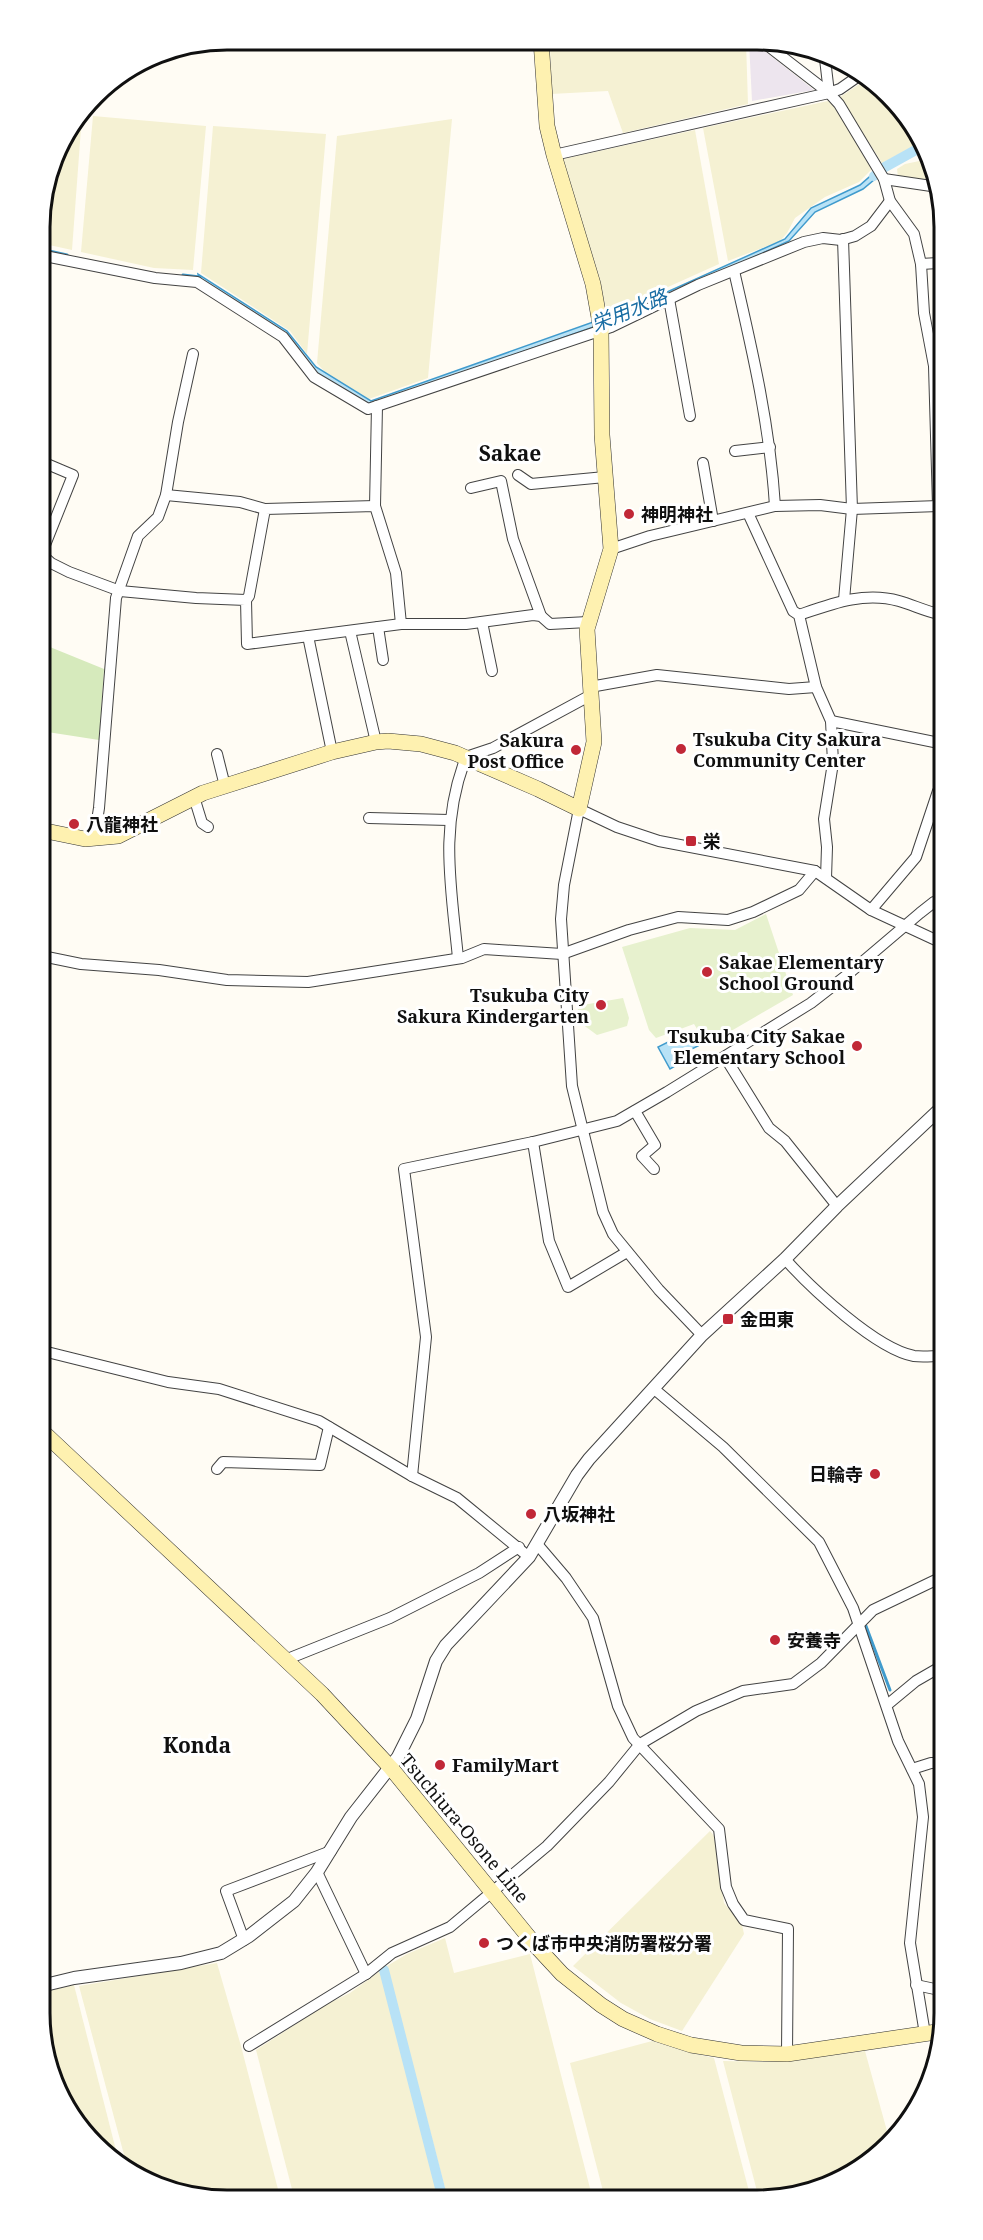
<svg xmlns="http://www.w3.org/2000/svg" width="983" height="2240" font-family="'Noto Serif','Noto Sans JP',serif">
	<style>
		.industrial { fill: #ede5ee }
		.farmland { fill: #f5f1d3 }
		.green { fill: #d6eabc }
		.pitch { fill: #e7f1ce }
		.water { fill: #b8e2f6; stroke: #409bcd; stroke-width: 1.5 }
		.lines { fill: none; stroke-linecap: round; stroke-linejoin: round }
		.stream { stroke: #409bcd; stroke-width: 3 }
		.canal { stroke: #b8e2f6; stroke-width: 10 }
		.minor-casing { stroke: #434343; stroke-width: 12 }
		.tertiary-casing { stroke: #434343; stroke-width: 14 }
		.secondary-casing { stroke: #323232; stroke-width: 16 }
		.minor { stroke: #fff; stroke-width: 10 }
		.tertiary { stroke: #fff; stroke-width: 12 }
		.secondary { stroke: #fef1b0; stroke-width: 15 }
		.poi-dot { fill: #c12837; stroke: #fff; stroke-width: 2 }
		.labels { text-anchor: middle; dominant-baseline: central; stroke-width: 6; stroke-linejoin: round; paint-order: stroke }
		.poi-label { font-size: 18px; font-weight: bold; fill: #101010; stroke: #fff; text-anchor: start }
		.street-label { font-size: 18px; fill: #101010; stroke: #fff }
		.water-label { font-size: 20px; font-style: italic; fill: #196da3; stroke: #fff }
		.quarter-label { font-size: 21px; font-weight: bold; fill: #101010; stroke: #fff }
		.rim { fill: none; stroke: #101010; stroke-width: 3 }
	</style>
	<rect width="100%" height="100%" fill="#fffcf4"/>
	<path class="industrial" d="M749,42H753L814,90L752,101Z"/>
	<g class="farmland">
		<path d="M550,41L746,42L748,104L623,133L608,91L551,94Z"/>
		<path d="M867,79L880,86L913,123L921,142L882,163L840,97Z"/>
		<path d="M828,101L834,106L872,169L859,182L825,197L795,218L787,233L780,241L728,261L703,128Z"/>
		<path d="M80,115H82L72,250L40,243L39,214L58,143Z"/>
		<path d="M93,116L206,126L193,270L154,268L81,252Z"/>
		<path d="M452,119L428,378L369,399L325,372L317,363L337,136Z"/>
		<path d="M213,126L326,134L307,354L290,331L201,273Z"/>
		<path d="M695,130L719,264L608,314L563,159Z"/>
		<path d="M929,159L938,177V182L898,177L897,169L905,164Z"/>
		<path d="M710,1831L714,1836L724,1903L742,1925L744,1934L682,2031L650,2019L621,2003L573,1966Z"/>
		<path d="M445,1938L454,1973L530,1954L592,2196H447L387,1966L407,1954Z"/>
		<path d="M217,1963L241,2046L280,2197H190L127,2166L79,1986Z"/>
		<path d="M380,1971L438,2196L294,2197L256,2050L327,2004L350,1993Z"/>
		<path d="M74,1985L119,2162L103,2154L64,2108L45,2063V1992Z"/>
		<path d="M652,2041L684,2051L714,2058L750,2195H604L570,2063Z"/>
		<path d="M865,2051L890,2142L860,2170L806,2195H758L723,2061L771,2062Z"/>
	</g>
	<path class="green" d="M45,645L104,669L99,740L41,731V656Z"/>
	<g class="pitch">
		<path d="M766,914L793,995L707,1045L694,1024L656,1038L649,1030L622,947L690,928L735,930Z"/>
		<path d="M623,998L629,1018L627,1026L597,1035L582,1024L577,1006Z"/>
	</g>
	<g class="water">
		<path d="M884,164L887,169L863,189L815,212L789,241L628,315L369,405L313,372L286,337L199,279L198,274L287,331L316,367L371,401L627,310L785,239L811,208L860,185Z"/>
		<path d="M690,1031L698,1046L679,1055L682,1062L670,1069L658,1047Z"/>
	</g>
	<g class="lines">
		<g class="stream">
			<path d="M40,249L67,255"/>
			<path d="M183,275L200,277"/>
			<path d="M866,1626L890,1690"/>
		</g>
		<g class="canal">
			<path d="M874,176L885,167L923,146"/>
			<path d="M384,1970L442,2196"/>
		</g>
		<g class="minor-casing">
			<g id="minor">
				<path d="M763,42L829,93L839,104L884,179L890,201L914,234L921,264L924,313L934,366L938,506"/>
				<path d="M825,59L829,93"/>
				<path d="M554,155L829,93L840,89L860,75"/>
				<path d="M884,179L938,187"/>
				<path d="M843,239L852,509L844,600"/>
				<path d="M40,255L155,278L197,282L283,337L314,377L368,409L611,327L698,285L804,242L823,238L841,240L855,236L871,226L890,201"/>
				<path d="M921,264L938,263"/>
				<path d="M734,271C752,349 770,426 775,506"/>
				<path d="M669,299L690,416"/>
				<path d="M735,451L770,447"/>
				<path d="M40,461L73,475L41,555"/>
				<path d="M703,463L713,521"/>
				<path d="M518,475L531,484L605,477"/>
				<path d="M471,488L501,481L513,539L541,616"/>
				<path d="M166,495L240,502L265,509"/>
				<path d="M375,506L377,406"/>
				<path d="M748,513L793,611L799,615L816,687L831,721L833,763L824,819L827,847L826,878"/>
				<path d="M611,549L650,536L775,506L820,505L852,509L939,506"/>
				<path d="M41,554L51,563L69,572L120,591L196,598L246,600L247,644L401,624H466L533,615L541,616L550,624L588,622"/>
				<path d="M246,600L249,596L265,509L375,506L396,573L401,624"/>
				<path d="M799,615C831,604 864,591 899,601C913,605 925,611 939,614"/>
				<path d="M482,622L492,671"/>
				<path d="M378,627L383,660"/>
				<path d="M350,631L376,742"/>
				<path d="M308,636L332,752"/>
				<path d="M590,687L657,675L789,689L816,687"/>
				<path d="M831,721L939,743"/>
				<path d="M217,754L225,786"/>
				<path d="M194,797L202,823L208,827"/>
				<path d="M369,818L449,820"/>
				<path d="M94,840L99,808L116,598L138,536L158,517L166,495L178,422L193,354"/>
				<path d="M871,910L916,857L938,791"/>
				<path d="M42,956L81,964L159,970L227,980L308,982L462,958L484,949L562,954L629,930L678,917L728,920L753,912L799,890L815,871"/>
				<path d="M458,958C451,885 439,828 466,757L493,748L591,695"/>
				<path d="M725,1057L769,1128L785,1141L837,1206"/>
				<path d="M635,1111L655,1145L642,1156L654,1169"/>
				<path d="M533,1142L549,1241L568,1287L627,1252"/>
				<path d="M785,1259C811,1288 876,1349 914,1356C922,1357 933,1356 941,1356"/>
				<path d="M702,1335L659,1290L613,1234L603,1212L572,1086L561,919L564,885L579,809L617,827L659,841L815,871L871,910L940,942"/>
				<path d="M43,1351L168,1382L219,1389L319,1421L412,1476L457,1498L529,1557"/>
				<path d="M653,1388L723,1447L819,1542L853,1608L898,1741L919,1784L923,1817L910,1943L925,2034"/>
				<path d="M217,1469L223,1462L320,1465L329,1427"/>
				<path d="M412,1476L426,1337L404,1169L533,1142L617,1121L667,1092L811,1003L847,975L920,913L934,902H940"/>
				<path d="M537,1544L566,1578L593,1618L618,1706L633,1738L719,1829L726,1887L733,1904L744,1920L788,1929L787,2054"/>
				<path d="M285,1660L390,1618L479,1573L519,1547"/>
				<path d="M887,1705L916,1681L942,1666"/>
				<path d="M912,1769L931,1763H943"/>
				<path d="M317,1872L366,1974"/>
				<path d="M244,1940L226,1891L331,1851"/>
				<path d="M916,1985L944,1991"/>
				<path d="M249,2046L366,1974L392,1953L450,1927L547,1846L609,1782L640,1744L696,1711L743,1691L793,1684L821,1663L873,1610L942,1577"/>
			</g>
		</g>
		<g class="tertiary-casing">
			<path id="tertiary" d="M45,1985L74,1978L181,1963L221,1953L249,1936L294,1901L317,1872L351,1817L398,1757L417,1719L436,1661L446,1645L529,1557L577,1475L589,1459L702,1335L785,1259L837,1206L941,1108"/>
		</g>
		<g class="secondary-casing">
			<g id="secondary">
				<path d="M41,830L85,839L118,836L203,793L332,752L376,742L388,741L421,744L455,753L538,789L579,809L594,742L587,629L611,549L602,435L601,329L593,284L554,155L547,126L541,41"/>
				<path d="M43,1432L322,1694L391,1768L536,1946L562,1974L601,2005L623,2019L657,2034L691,2045L741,2053L787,2054L943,2031"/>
			</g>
		</g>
		<use href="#minor" class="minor"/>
		<use href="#tertiary" class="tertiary"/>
		<use href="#secondary" class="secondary"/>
	</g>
	<g class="poi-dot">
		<circle cx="629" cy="514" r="6"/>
		<circle cx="681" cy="749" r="6"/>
		<circle cx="576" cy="750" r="6"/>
		<circle cx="74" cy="824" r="6"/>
		<rect x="685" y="835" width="12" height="12" rx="3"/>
		<circle cx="707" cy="972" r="6"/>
		<circle cx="601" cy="1005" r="6"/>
		<circle cx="857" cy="1046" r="6"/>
		<rect x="722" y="1313" width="12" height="12" rx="3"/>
		<circle cx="875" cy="1474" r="6"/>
		<circle cx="531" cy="1514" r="6"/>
		<circle cx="775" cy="1640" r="6"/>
		<circle cx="440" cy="1765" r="6"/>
		<circle cx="484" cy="1943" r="6"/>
	</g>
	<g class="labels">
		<g class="poi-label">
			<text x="641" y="514">神明神社</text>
			<text x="693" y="739">Tsukuba City Sakura<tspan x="693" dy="21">Community Center</tspan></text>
			<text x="564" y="740" text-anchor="end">Sakura<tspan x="564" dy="21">Post Office</tspan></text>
			<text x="86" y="824">八龍神社</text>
			<text x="703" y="841">栄</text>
			<text x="719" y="962">Sakae Elementary<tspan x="719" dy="21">School Ground</tspan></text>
			<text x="589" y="995" text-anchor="end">Tsukuba City<tspan x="589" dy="21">Sakura Kindergarten</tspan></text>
			<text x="845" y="1036" text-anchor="end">Tsukuba City Sakae<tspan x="845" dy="21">Elementary School</tspan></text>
			<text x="740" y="1319">金田東</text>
			<text x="863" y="1474" text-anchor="end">日輪寺</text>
			<text x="543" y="1514">八坂神社</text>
			<text x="787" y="1640">安養寺</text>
			<text x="452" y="1765">FamilyMart</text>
			<text x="496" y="1943">つくば市中央消防署桜分署</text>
		</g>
		<g class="street-label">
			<text transform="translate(465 1828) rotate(50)">Tsuchiura-Osone Line</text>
		</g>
		<g class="water-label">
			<text transform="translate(629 310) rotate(-22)">栄用水路</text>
		</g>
		<g class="quarter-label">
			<text x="510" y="453">Sakae</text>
			<text x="197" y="1745">Konda</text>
		</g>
	</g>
	<path d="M0 0H983V2240H0ZM227 50H757A177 177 0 0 1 934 227V2013A177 177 0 0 1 757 2190H227A177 177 0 0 1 50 2013V227A177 177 0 0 1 227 50Z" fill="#fff" fill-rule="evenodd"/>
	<path class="rim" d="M227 50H757A177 177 0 0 1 934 227V2013A177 177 0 0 1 757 2190H227A177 177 0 0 1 50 2013V227A177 177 0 0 1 227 50Z"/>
</svg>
